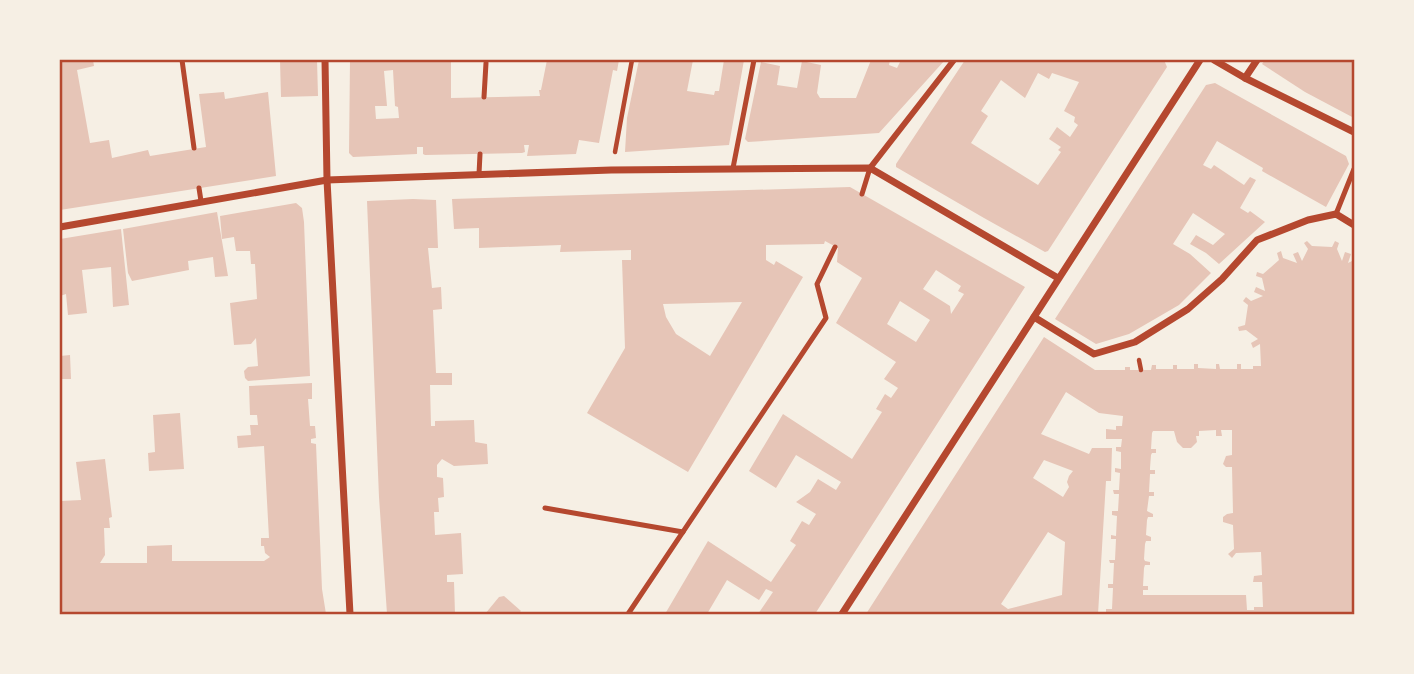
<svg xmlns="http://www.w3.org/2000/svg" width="1414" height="674" font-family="Manrope,sans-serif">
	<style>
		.building { fill: #e6c5b7; fill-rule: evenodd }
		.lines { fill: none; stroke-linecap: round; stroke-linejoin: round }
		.path { stroke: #b5482f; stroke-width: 4.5 }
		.service { stroke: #b5482f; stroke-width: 5 }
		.pedestrian { stroke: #b5482f; stroke-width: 6 }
		.minor { stroke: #b5482f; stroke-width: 7 }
		.neatline { fill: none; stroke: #b5482f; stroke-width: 2.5 }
	</style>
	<rect width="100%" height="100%" fill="#f6efe4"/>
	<g class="building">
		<path d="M60,60H93L94,66L77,70L90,143L109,140L112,158L148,150L150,156L206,147L199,94L224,92L225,99L268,92L276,176L60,210Z"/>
		<path d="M280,60H317L318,96L281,97Z"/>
		<path d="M350,60H451V98L540,96L539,90H541L547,60H619L617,71L613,70L599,143L579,140L576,154L527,156L529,145H524L525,152L522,153L425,155L423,154V147H417V154L353,157L349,153ZM393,70L395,106L398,107L399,118L376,119L375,106H387L384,71Z"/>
		<path d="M639,60H693L687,91L714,95L715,91H719L724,60H744L729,145L625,152L627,118Z"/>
		<path d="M871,60H890L889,65L897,68L901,60H945L879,133L748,142L745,139L761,62L780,66L777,85L797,88L802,61L821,65L817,93L820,98H856Z"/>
		<path d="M965,60H1164L1167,67L1048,251L1045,252L984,218L896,167V164ZM1038,73L1049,79L1052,73L1079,82L1064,111L1075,117L1074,122L1078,125L1070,137L1057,127L1049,139L1061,147L1058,150L1061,152L1038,185L971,143L988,116L981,111L1001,80L1025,98Z"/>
		<path d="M1265,60H1354V118L1305,92L1262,64Z"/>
		<path d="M1215,83L1346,156L1349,164L1326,207L1262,171L1263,168L1217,141L1203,165L1211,169L1214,165L1244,185L1250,177L1256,180L1240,208L1248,213L1250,211L1265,222L1219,264L1206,253L1190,244L1196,235L1213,245L1225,234L1193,213L1173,244L1190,254L1211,273L1179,305L1129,334L1096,344L1055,319L1206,85Z"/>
		<path d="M850,187L1025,287L815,614H758L773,592L766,589L759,600L727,580L707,614H665L708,541L771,582L796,545L790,541L802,521L809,525L816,514L796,502L810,492L818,479L836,490L841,482L796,455L776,488L749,471L783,414L852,459L882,412L876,409L885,394L891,398L898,388L884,379L896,362L836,323L862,278L837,262L838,248L825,241L824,244L766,245V260L774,265L776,261L803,277L688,472L587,413L625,348L622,260H631V250L560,252L561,245L479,248V228L454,229L452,199ZM936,270L961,286L958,291L964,294L951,314L950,306L923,289ZM900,301L930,320L916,342L887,324ZM742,302L710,356L676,334L666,317L663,304Z"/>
		<path d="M413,199L436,200L438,248H428L432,288L441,287L442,309L433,310L436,373H452V385H430L431,426H435V421L474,420L475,442L487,444L488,464L454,466L442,459L437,465V477L443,478L444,497L438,498L439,512H434L435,535L461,533L463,574L447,575V582H454L455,614H387L379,497L367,201Z"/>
		<path d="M296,203L302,208L304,222L310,376L248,381L245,378L244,371L248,367L258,366L256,338L251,344L234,345L230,303L257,299L255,264H251L250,251H236L234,237L222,239L220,216Z"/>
		<path d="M217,212L228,276L215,277L213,257L188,261L189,270L132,281L128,273L123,229Z"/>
		<path d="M121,229L129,305L113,307L111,267L82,270L87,313L68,315L66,294L60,296V239Z"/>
		<path d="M1307,241L1312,246L1332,247L1335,241L1339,243L1337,249L1342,261L1345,252L1351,254L1348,263L1354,260V614L1106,613V609H1112L1113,588H1108V584H1113L1114,563H1110L1109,560H1115L1116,539H1111V535L1116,536L1117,516L1112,515V511H1118L1119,494H1114L1113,490H1119L1120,473L1115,472V468L1121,469V452L1116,451V447H1121L1122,439H1106V429L1116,430V426H1122L1123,416L1099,413L1066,392L1041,434L1089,454L1092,448H1112L1111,481H1106L1098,614H866L1044,337L1095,370H1125V367H1130V370H1151L1152,365H1156V369H1173V365H1177V369H1194V364H1198V368L1216,369V364H1219L1220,369H1237V364H1241V369H1253V366H1261L1260,344L1253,348L1251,343L1258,339L1246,330L1239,331L1238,327L1245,325L1248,305L1243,301L1246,297L1251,301L1263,296L1254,292L1256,287L1265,291L1262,278L1256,276L1257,272L1263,274L1279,260L1277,253L1281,251L1283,258L1297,263L1293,254L1298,252L1302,261L1308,249L1304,243ZM1216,430V436H1222L1221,430H1232V455L1226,456L1223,464L1226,467H1232L1233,513L1227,514L1223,517V522L1233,525L1234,549L1228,554L1232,558L1236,553L1261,552L1262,575L1254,576L1253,582H1262L1263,607H1254V610H1247L1246,595H1143V590H1148V586H1143L1144,568L1145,565H1150V562L1145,561L1144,559L1145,544L1146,541H1151V537L1146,535L1147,520L1148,517H1153V514L1147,511L1149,496H1154V492H1149L1150,474H1155V470H1150V468L1151,455L1152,453H1156V449H1151L1152,433L1153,431H1174L1177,442L1183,448H1191L1197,442L1196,436H1199V431ZM1044,460L1073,471L1069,476L1067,482L1069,487L1063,497L1033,478ZM1048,532L1065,542L1062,595L1008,609L1001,604Z"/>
		<path d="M70,355L71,379H60V356Z"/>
		<path d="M312,383V399H308L310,426H315L316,438L311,439V443L316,444L322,589L326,614H60L61,501L81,500L76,462L105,459L112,517L109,518L110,528H104L105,555L100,563H147V546L172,545V561H264L270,557L265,553L264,546H261V538H269L264,446L238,448L237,436L251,435L250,425H258L257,415H250L249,386Z"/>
		<path d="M180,413L184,469L149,471L148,453L155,452L153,415Z"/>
		<path d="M504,596L521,611L518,614H485L499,597Z"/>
	</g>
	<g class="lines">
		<g class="path">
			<path d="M615,152L632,60"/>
			<path d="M1139,360L1141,370"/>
		</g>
		<g class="service">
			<path d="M182,60L194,148"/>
			<path d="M484,97L486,63"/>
			<path d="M733,168L754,60"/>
			<path d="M479,174L480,154"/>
			<path d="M199,188L201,201"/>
			<path d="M862,194L870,168"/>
			<path d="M1336,214L1354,169"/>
			<path d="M545,508L683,532"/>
			<path d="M628,614L826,318L817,284L835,247"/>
		</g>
		<path class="pedestrian" d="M870,168L954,60"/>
		<g class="minor">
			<path d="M325,60L327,180L350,614"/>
			<path d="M1214,60L1245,78L1354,132"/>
			<path d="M1245,78L1257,60"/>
			<path d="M60,227L327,180L611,170L870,168L1058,278"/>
			<path d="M1034,317L1094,354L1135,342L1188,309L1222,279L1257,240L1308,220L1336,214L1354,225"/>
			<path d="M842,614L1200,60"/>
		</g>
	</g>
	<rect width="1414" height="674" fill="none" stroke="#f6efe4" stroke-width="122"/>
	<rect x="61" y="61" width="1292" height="552" class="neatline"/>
</svg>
